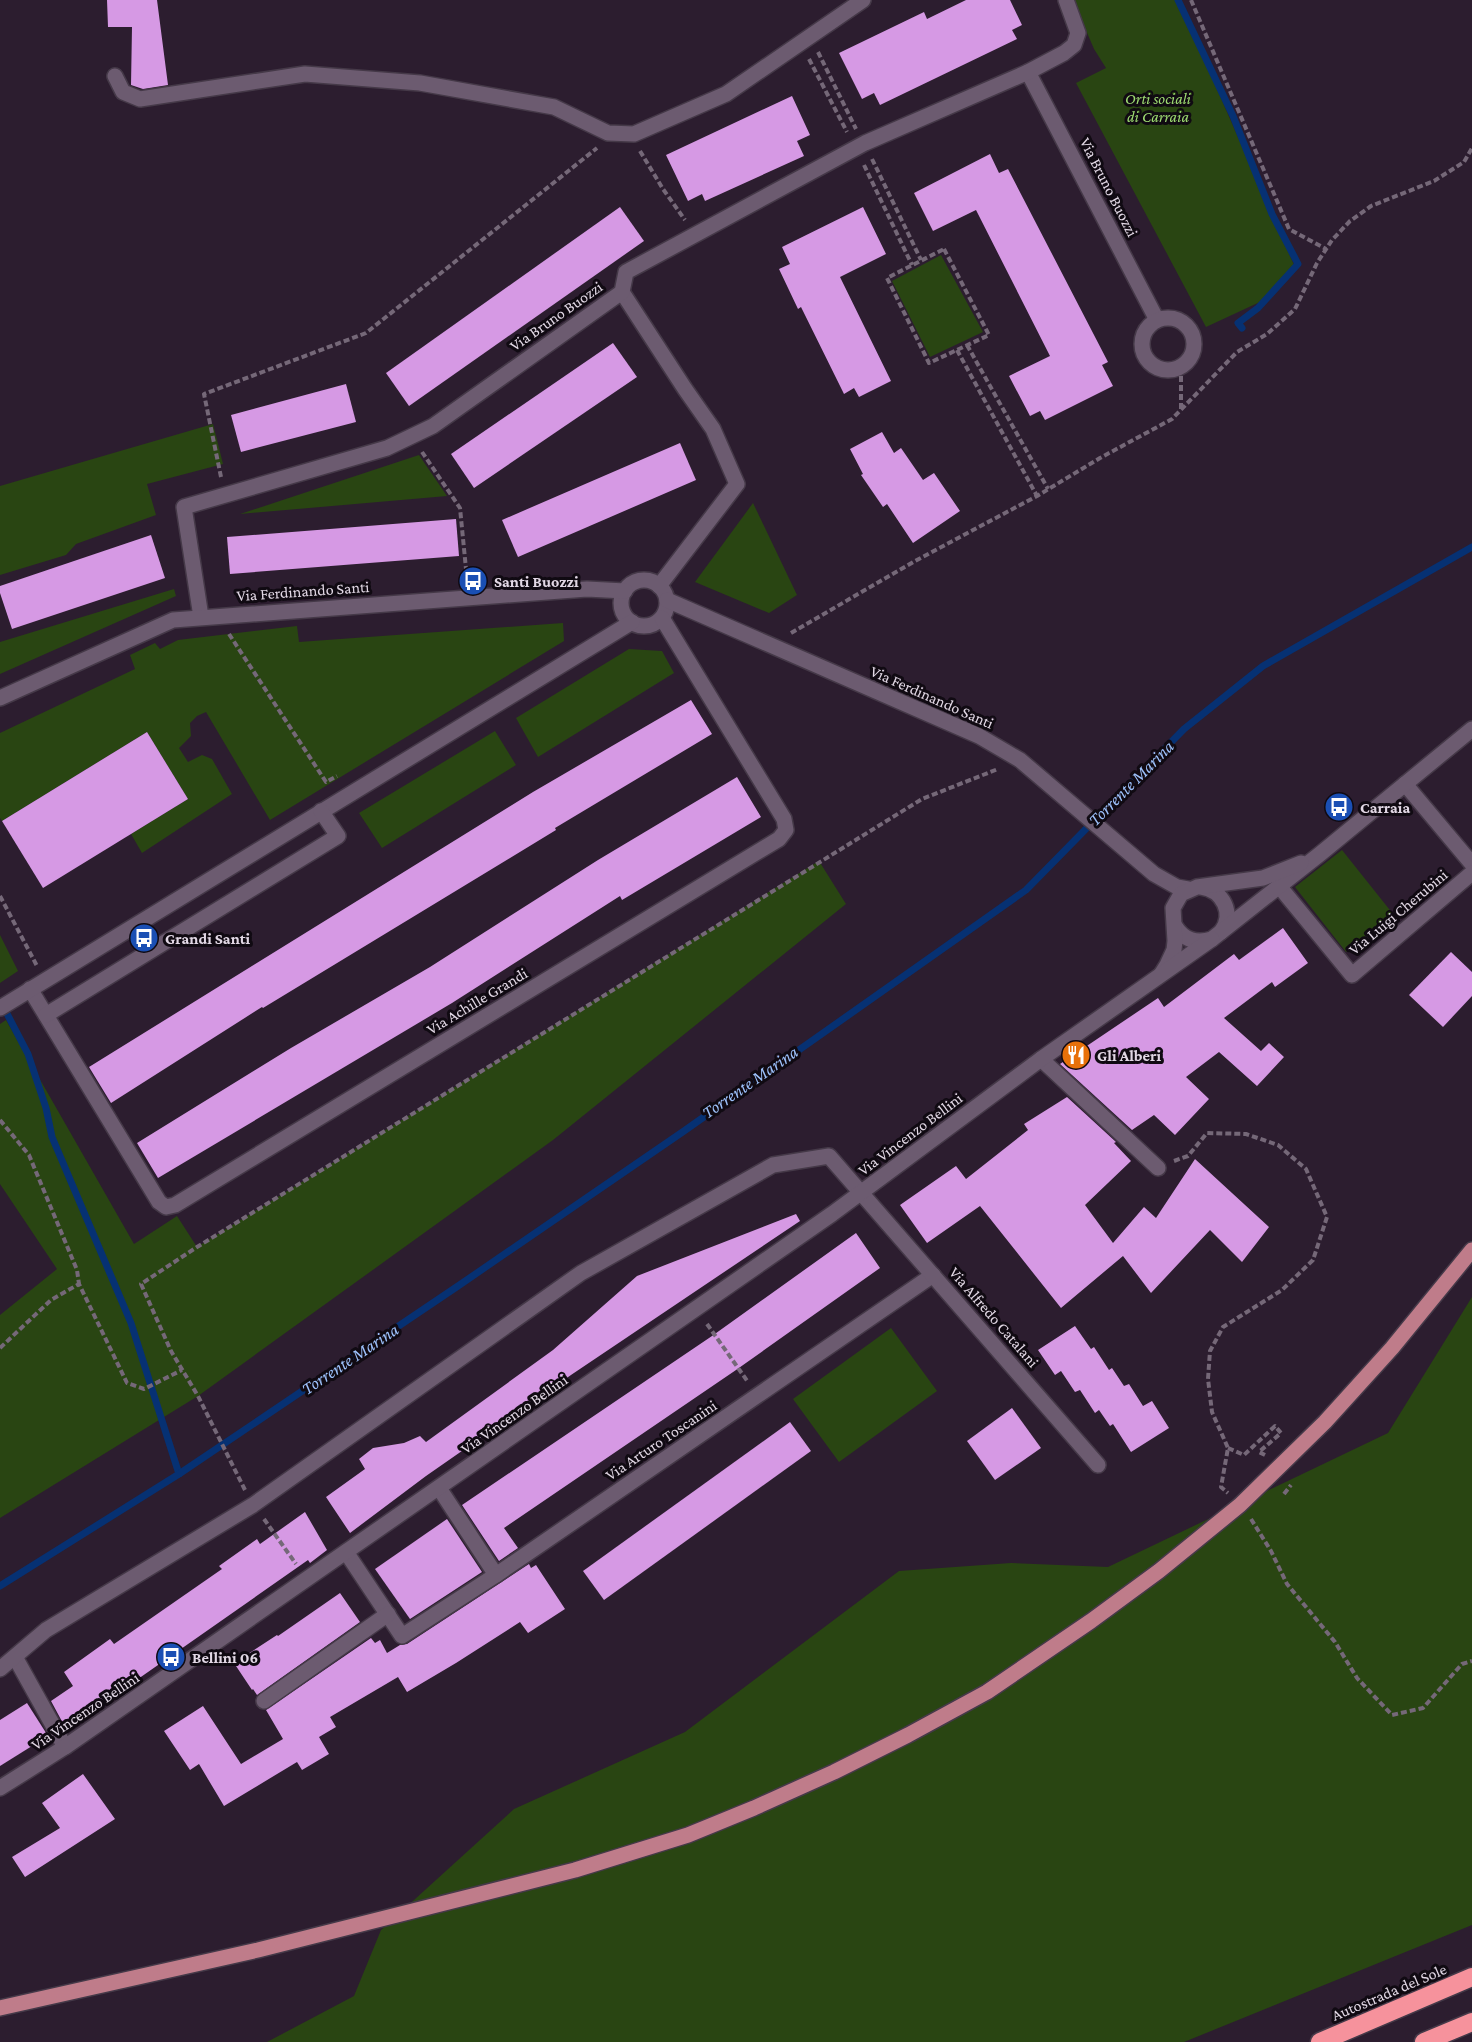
<svg xmlns="http://www.w3.org/2000/svg" width="1472" height="2042" font-family="'Crimson Pro',serif">
	<style>
		.green { fill: #294512 }
		.lines { fill: none; stroke-linecap: round; stroke-linejoin: round }
		.stream { stroke: #063173; stroke-width: 7 }
		.building { fill: #d699e4 }
		.minor-casing { stroke: #453948; stroke-width: 18 }
		.major-casing { stroke: #453948; stroke-width: 18 }
		.highway-casing { stroke: #453948; stroke-width: 21 }
		.path { stroke: #756878; stroke-width: 4; stroke-dasharray: 6 3; stroke-linecap: butt }
		.minor { stroke: #6c5b70; stroke-width: 15 }
		.major { stroke: #bf7c8a; stroke-width: 15 }
		.highway { stroke: #f6929c; stroke-width: 18 }
		.labels { text-anchor: middle; dominant-baseline: central; stroke-width: 6; stroke-linejoin: round; paint-order: stroke }
		.park-label { font-size: 16px; font-style: italic; fill: #9edc72; stroke: #100a12 }
		.street-label { font-size: 16px; fill: #e2d8e5; stroke: #100a12 }
		.poi-label { font-size: 16px; font-weight: bold; fill: #e2d8e5; stroke: #100a12; text-anchor: start }
		.water-label { font-size: 18px; font-style: italic; fill: #9dc1fb; stroke: #100a12 }
	</style>
	<rect width="100%" height="100%" fill="#2c1d2f"/>
	<g class="green">
		<path d="M1073,0H1178L1294,265L1262,301L1206,327L1076,83L1106,68L1094,49Z"/>
		<path d="M941,255L983,332L930,357L892,281Z"/>
		<path d="M213,424L223,464L147,484L156,515L76,544L66,555L0,575V486Z"/>
		<path d="M419,455L447,496L240,514Z"/>
		<path d="M753,503L797,595L769,613L695,582Z"/>
		<path d="M174,589L176,596L0,674V642Z"/>
		<path d="M563,623L564,641L270,820L206,712L197,716L190,723L191,736L179,748L188,762L202,755L212,759L232,794L142,853L131,834L188,799L147,732L2,821L0,818V733L135,669L130,655L155,643L160,649L178,640L297,626L299,642Z"/>
		<path d="M629,649L662,651L674,673L538,757L516,718Z"/>
		<path d="M495,731L516,765L382,848L359,813Z"/>
		<path d="M1342,850L1393,914L1346,952L1295,887Z"/>
		<path d="M819,861L846,904L553,1140L198,1396L0,1518V1315L57,1269L0,1184V1024L6,1020L134,1244L177,1216L197,1247Z"/>
		<path d="M0,935L18,971L0,983Z"/>
		<path d="M1472,1297V1925L1184,2042H267L354,1996L381,1930L514,1809L685,1732L899,1571L1011,1563L1108,1567L1388,1433Z"/>
		<path d="M891,1328L937,1391L839,1462L793,1399Z"/>
	</g>
	<g class="lines">
		<g class="stream">
			<path d="M1178,0L1233,116L1272,214L1298,264L1258,308L1238,323L1242,328"/>
			<path d="M3,1006L28,1054L46,1108L52,1137L131,1323L179,1474"/>
			<path d="M0,1586L179,1474L458,1286L684,1131L1026,890L1184,729L1263,666L1472,547"/>
		</g>
	</g>
	<g class="building">
		<path d="M107,0H157L168,85L143,89L131,85L132,27H108Z"/>
		<path d="M966,0H1010L1022,25L1012,30L1017,39L880,105L874,93L862,99L839,53L924,12L927,19Z"/>
		<path d="M792,96L810,135L797,141L804,156L705,201L702,194L688,201L666,155Z"/>
		<path d="M990,154L999,173L1008,169L1108,362L1102,365L1113,386L1045,420L1040,411L1030,416L1009,376L1050,356L976,210L933,231L914,193Z"/>
		<path d="M620,207L644,241L409,406L386,373Z"/>
		<path d="M863,207L886,254L840,277L891,381L859,397L854,388L844,394L801,307L798,309L779,269L790,264L782,247Z"/>
		<path d="M613,343L637,377L474,488L451,454Z"/>
		<path d="M346,384L356,422L241,452L231,415Z"/>
		<path d="M882,432L894,453L901,448L923,480L934,473L960,511L913,543L887,504L883,507L861,475L863,474L850,449Z"/>
		<path d="M680,443L696,480L518,557L502,520Z"/>
		<path d="M456,519L459,556L230,574L227,537Z"/>
		<path d="M151,535L165,578L12,629L0,593V586Z"/>
		<path d="M691,700L712,734L555,828L556,830L263,1008L262,1007L111,1103L89,1067L533,792Z"/>
		<path d="M147,732L188,799L43,888L2,821Z"/>
		<path d="M737,777L761,817L622,900L620,896L452,1003L158,1178L137,1143L291,1048L430,967L598,860Z"/>
		<path d="M1283,928L1308,963L1275,987L1272,982L1224,1018L1261,1051L1269,1043L1284,1057L1257,1086L1219,1052L1186,1077L1209,1099L1175,1135L1154,1115L1132,1130L1060,1064L1158,998L1164,1007L1234,954L1239,960Z"/>
		<path d="M1451,952L1472,972V996L1443,1027L1409,995Z"/>
		<path d="M1067,1097L1116,1142L1114,1143L1131,1161L1085,1205L1113,1243L1144,1207L1156,1218L1195,1159L1269,1227L1242,1262L1210,1230L1151,1293L1123,1256L1061,1308L980,1206L927,1243L900,1205L956,1166L966,1179L1028,1130L1024,1124Z"/>
		<path d="M796,1214L800,1221L571,1375L426,1476L350,1533L326,1497L365,1469L359,1459L373,1448L404,1443L420,1436L426,1442L553,1350L637,1276Z"/>
		<path d="M856,1233L880,1268L736,1370L504,1528L518,1548L499,1561L462,1505L712,1336Z"/>
		<path d="M1075,1326L1091,1349L1094,1347L1109,1370L1112,1368L1124,1386L1129,1384L1143,1406L1152,1401L1169,1428L1131,1452L1113,1424L1110,1426L1099,1410L1095,1413L1080,1390L1075,1392L1061,1371L1055,1375L1038,1350Z"/>
		<path d="M1012,1408L1041,1448L995,1480L967,1441Z"/>
		<path d="M790,1422L811,1451L604,1600L583,1571Z"/>
		<path d="M305,1512L327,1550L310,1563L308,1560L138,1679L65,1727L51,1701L73,1686L64,1672L110,1639L114,1644L222,1569L219,1566L257,1539L260,1544Z"/>
		<path d="M447,1519L482,1572L410,1619L375,1569Z"/>
		<path d="M529,1564L531,1568L536,1565L565,1609L528,1633L520,1622L456,1663L407,1692L398,1677L330,1717L336,1727L319,1737L329,1754L302,1770L297,1762L224,1806L199,1764L190,1770L164,1731L203,1706L241,1764L283,1739L266,1710L371,1638L375,1643L380,1640L387,1653L400,1645L407,1644Z"/>
		<path d="M340,1593L360,1622L257,1695L253,1689L252,1690L234,1663L277,1635L278,1636Z"/>
		<path d="M27,1703L48,1736L0,1766V1720Z"/>
		<path d="M83,1774L115,1819L25,1877L12,1857L60,1828L42,1803Z"/>
	</g>
	<g class="lines">
		<g class="minor-casing">
			<g id="minor">
				<path d="M1028,72L1157,320"/>
				<path d="M115,76L123,92L140,99L305,74L420,83L554,107L608,133L634,134L726,94L863,0"/>
				<path d="M622,292L685,389L713,429L737,484L659,586"/>
				<circle cx="1168" cy="344" r="26"/>
				<circle cx="644" cy="603" r="23"/>
				<path d="M667,600L979,736L1020,760L1154,874L1177,887L1188,889"/>
				<path d="M201,617L184,507L387,448L433,426L622,292L626,272L865,143L1028,72L1064,53L1074,45L1078,33L1066,0"/>
				<path d="M0,698L173,620L587,589L625,591"/>
				<path d="M1405,784L1472,864"/>
				<path d="M1279,886L1352,975L1472,873"/>
				<path d="M1201,887C1223,890 1235,914 1221,932"/>
				<path d="M1175,926C1184,940 1196,944 1212,939L1320,854L1472,729"/>
				<path d="M1162,973L1167,965L1174,950L1175,941L1173,908L1181,894L1197,887L1263,878L1301,863"/>
				<path d="M30,989L159,1202L166,1207L175,1205L779,839L786,830L784,819L662,618"/>
				<path d="M0,1008L632,622"/>
				<path d="M46,1015L338,836L321,811"/>
				<path d="M1041,1059L1158,1168"/>
				<path d="M439,1488L496,1575L933,1275"/>
				<path d="M346,1552L402,1636L496,1575"/>
				<path d="M15,1657L65,1747"/>
				<path d="M0,1669L46,1630L253,1505L581,1273L773,1165L829,1156L1098,1465"/>
				<path d="M264,1701L388,1614"/>
				<path d="M0,1788L65,1747L832,1214L1041,1059L1212,939"/>
			</g>
		</g>
		<g class="major-casing">
			<path id="major" d="M0,2008L258,1950L575,1870L688,1835L754,1808L834,1772L908,1735L987,1692L1091,1621L1159,1571L1240,1505L1325,1422L1392,1348L1472,1250"/>
		</g>
		<g class="highway-casing">
			<g id="highway">
				<path d="M1320,2042L1472,1977"/>
				<path d="M1424,2042L1472,2022"/>
			</g>
		</g>
		<g class="path">
			<path d="M1191,0L1289,229L1326,249"/>
			<path d="M818,52L856,129"/>
			<path d="M809,59L847,132"/>
			<path d="M640,151L663,189L685,220"/>
			<path d="M872,159L921,260"/>
			<path d="M864,165L912,265"/>
			<path d="M944,249L989,335L929,363L887,278Z"/>
			<path d="M967,345L1048,489"/>
			<path d="M957,350L1037,496"/>
			<path d="M1181,409V368"/>
			<path d="M422,452L460,508L467,579"/>
			<path d="M221,477L204,394L366,333L597,148"/>
			<path d="M791,633L915,561L1037,496L1100,458L1172,419L1237,352L1267,334L1295,309L1317,263L1332,240L1350,221L1371,206L1434,181L1464,162L1472,148"/>
			<path d="M229,634L326,782L337,776"/>
			<path d="M0,896L37,966"/>
			<path d="M0,1120L29,1155L77,1270L79,1284"/>
			<path d="M1174,1161L1188,1156L1207,1133L1246,1134L1278,1145L1306,1169L1327,1217L1313,1260L1282,1290L1223,1327L1210,1351L1208,1379L1212,1412L1228,1448L1221,1487L1228,1493"/>
			<path d="M707,1324L748,1382"/>
			<path d="M0,1348L51,1300L79,1284L127,1383L144,1389L182,1370"/>
			<path d="M1228,1448L1244,1455L1275,1426L1281,1433L1259,1452L1265,1455"/>
			<path d="M245,1490L198,1396L171,1351L141,1284L197,1247L922,799L998,769"/>
			<path d="M1284,1494L1291,1485"/>
			<path d="M264,1519L296,1564"/>
			<path d="M1251,1519L1271,1551L1287,1584L1335,1642L1357,1678L1392,1715L1423,1708L1462,1664L1472,1661"/>
		</g>
		<use href="#minor" class="minor"/>
		<use href="#major" class="major"/>
		<use href="#highway" class="highway"/>
	</g>
	<defs>
		<g id="bus-disc" transform="scale(1.5)"><circle r="9.5" fill="#1a4fb4" stroke="#100a12"/><path d="M-5-6H5V4H4V6H2V4H-2V6H-4V4H-5ZM-3.5-4V0h7V-4ZM-3.5 1.2v1.5H-2V1.2ZM2 1.2v1.5H3.5V1.2Z" fill="#fff"/></g>
		<g id="restaurant-disc" transform="scale(1.5)"><circle r="9.5" fill="#e8710a" stroke="#100a12"/><path d="M-5-6h1v4h1v-4h1v4h1v-4h1v5L-1.5 .5V6h-2V.5L-5-1ZM5-6V6H3V1.5H1.5Q1.5-4 5-6Z" fill="#fff"/></g>
	</defs>
	<g fill-rule="evenodd">
		<use href="#bus-disc" x="473" y="581"/>
		<use href="#bus-disc" x="1339" y="807"/>
		<use href="#bus-disc" x="144" y="938"/>
		<use href="#restaurant-disc" x="1076" y="1055"/>
		<use href="#bus-disc" x="171" y="1657"/>
	</g>
	<g class="labels">
		<g class="park-label">
			<text x="1158" y="98">Orti sociali<tspan x="1158" dy="18">di Carraia</tspan></text>
		</g>
		<g class="street-label">
			<text transform="translate(1109 187) rotate(63)">Via Bruno Buozzi</text>
			<text transform="translate(556 316) rotate(-35)">Via Bruno Buozzi</text>
			<text transform="translate(303 591) rotate(-4)">Via Ferdinando Santi</text>
			<text transform="translate(932 697) rotate(24)">Via Ferdinando Santi</text>
			<text transform="translate(1398 912) rotate(-40)">Via Luigi Cherubini</text>
			<text transform="translate(477 1001) rotate(-31)">Via Achille Grandi</text>
			<text transform="translate(910 1134) rotate(-37)">Via Vincenzo Bellini</text>
			<text transform="translate(994 1317) rotate(49)">Via Alfredo Catalani</text>
			<text transform="translate(514 1414) rotate(-35)">Via Vincenzo Bellini</text>
			<text transform="translate(661 1440) rotate(-34)">Via Arturo Toscanini</text>
			<text transform="translate(85 1711) rotate(-34)">Via Vincenzo Bellini</text>
			<text transform="translate(1389 1992) rotate(-23)">Autostrada del Sole</text>
		</g>
		<g class="poi-label">
			<text x="494" y="581">Santi Buozzi</text>
			<text x="1360" y="807">Carraia</text>
			<text x="165" y="938">Grandi Santi</text>
			<text x="1097" y="1055">Gli Alberi</text>
			<text x="192" y="1657">Bellini 06</text>
		</g>
		<g class="water-label">
			<text transform="translate(1131 783) rotate(-45)">Torrente Marina</text>
			<text transform="translate(750 1082) rotate(-35)">Torrente Marina</text>
			<text transform="translate(350 1359) rotate(-34)">Torrente Marina</text>
		</g>
	</g>
</svg>
